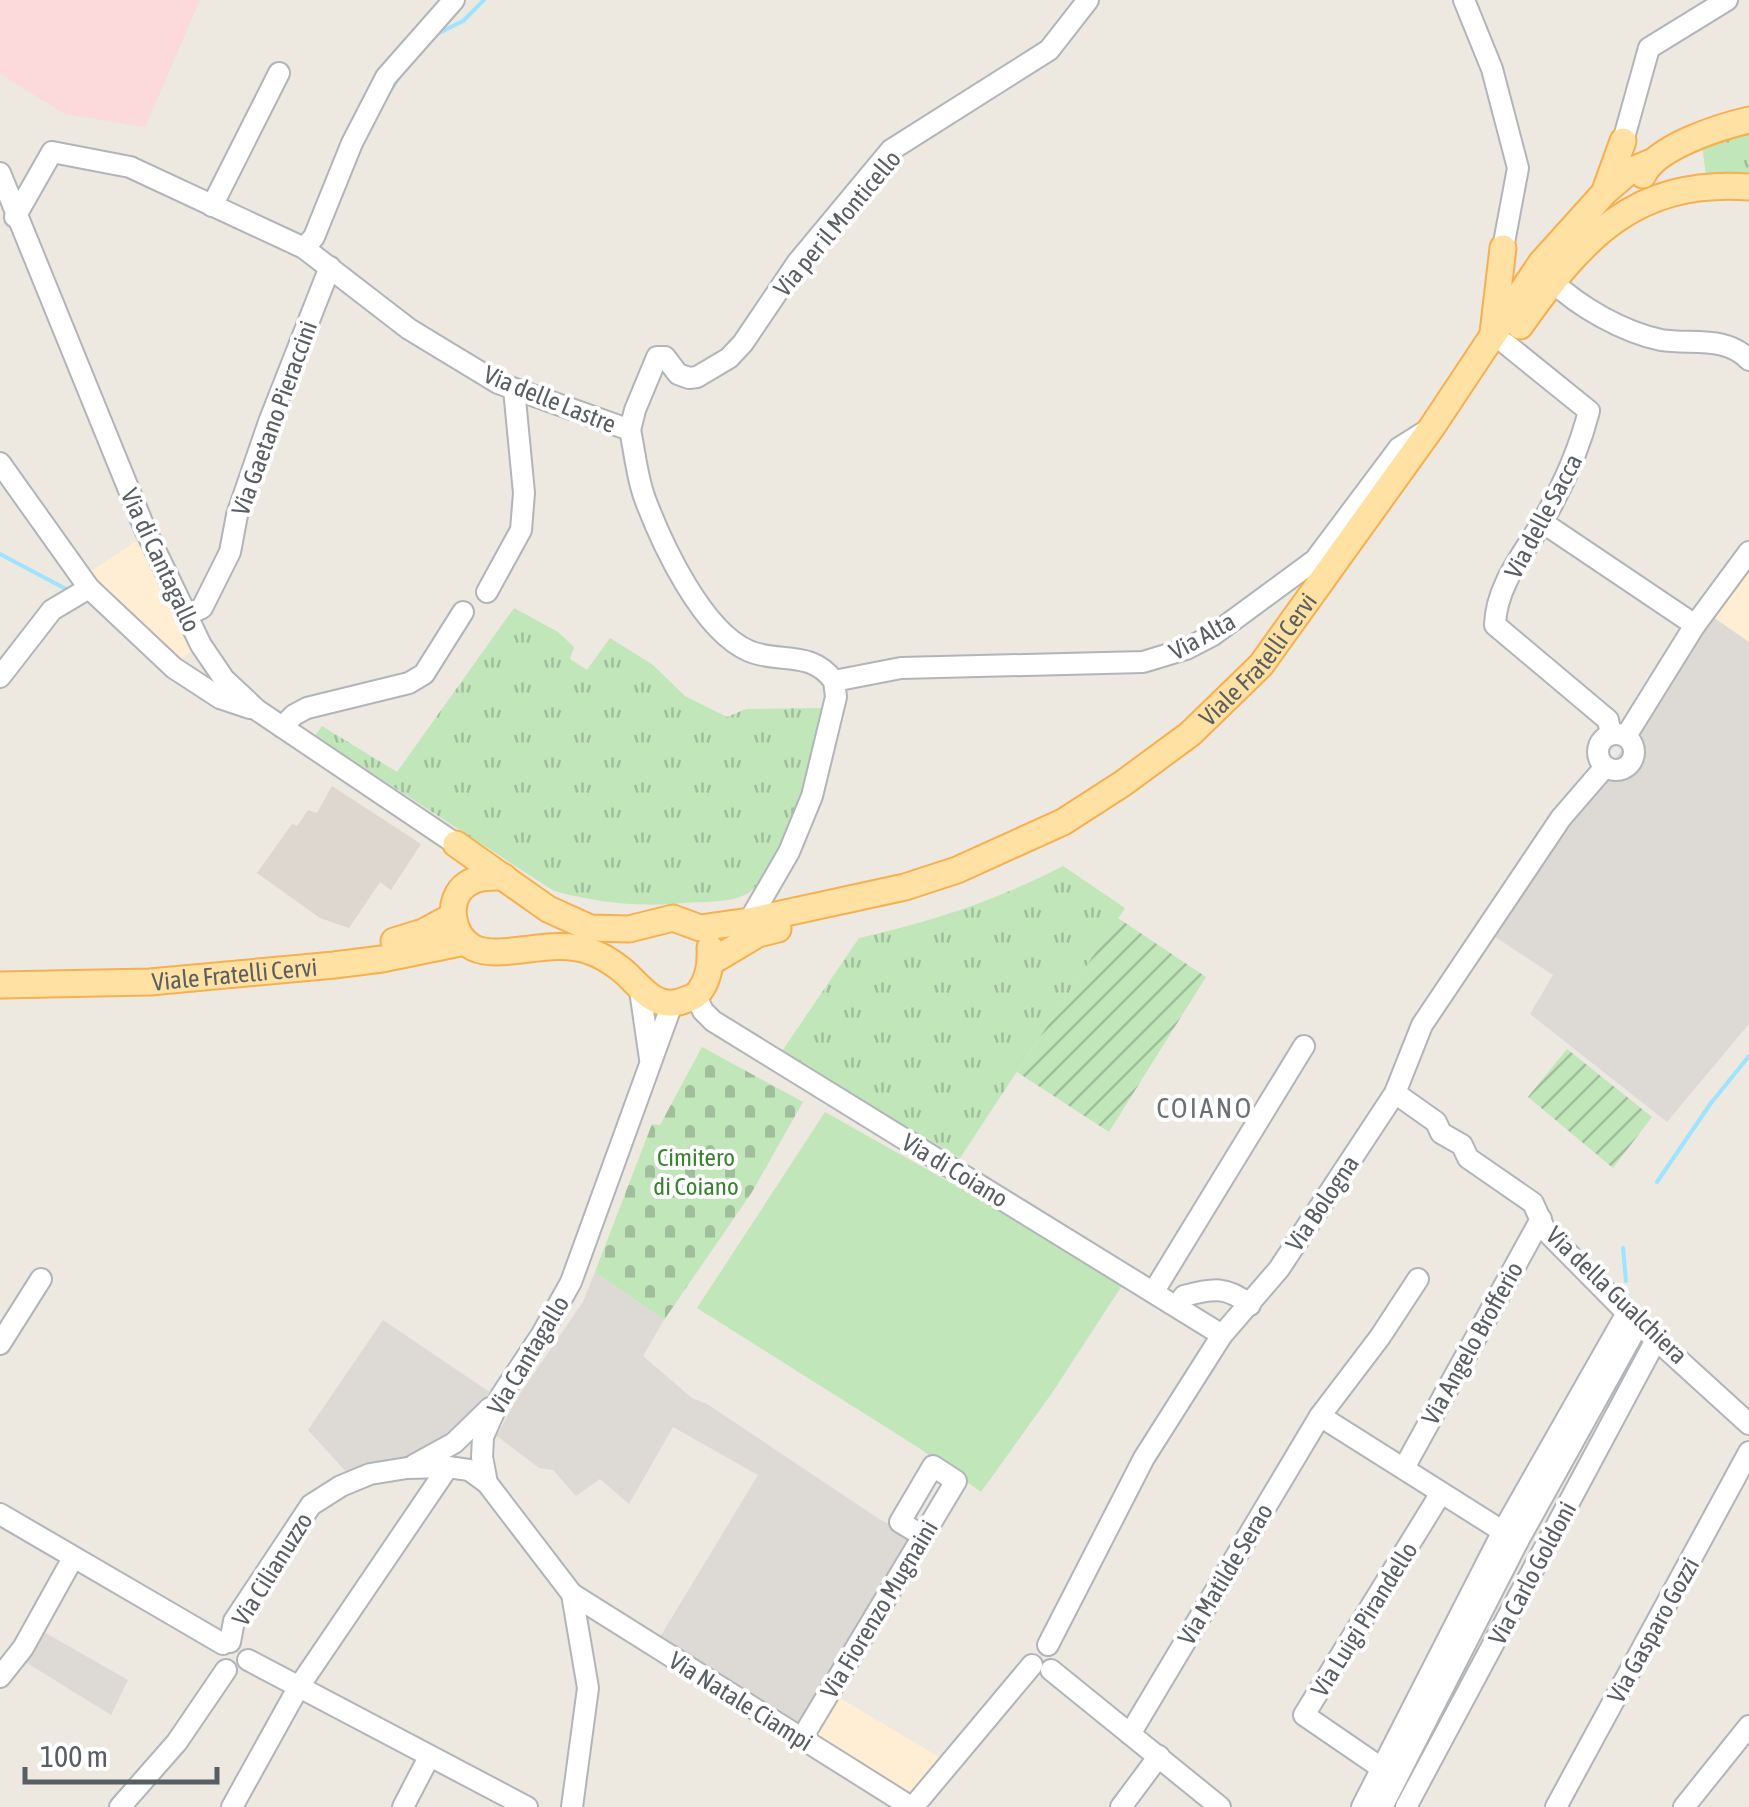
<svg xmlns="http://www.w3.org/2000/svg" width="1749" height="1807" font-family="'Asap Condensed',sans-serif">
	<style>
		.commercial { fill: #ffeed3 }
		.industrial { fill: #dddad5 }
		.education { fill: #ddd7cf }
		.medical { fill: #fcd9db }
		.grass { fill: url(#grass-tufts) }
		.cemetery { fill: url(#cemetery-stones) }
		.garden { fill: url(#garden-furrows) }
		.pitch { fill: #c1e6ba }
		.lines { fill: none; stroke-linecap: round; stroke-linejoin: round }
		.stream { stroke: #9ee3ff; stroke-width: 4 }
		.minor-casing { stroke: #b1b5b9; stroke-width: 24 }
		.major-casing { stroke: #f8af4d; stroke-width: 29 }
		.minor { stroke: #fff; stroke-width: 20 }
		.major { stroke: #ffe2a3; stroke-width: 25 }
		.labels { text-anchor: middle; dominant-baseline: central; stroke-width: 8; stroke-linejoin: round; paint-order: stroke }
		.street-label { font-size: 25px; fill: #595e62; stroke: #fff }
		.park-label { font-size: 25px; fill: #38832f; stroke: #fff }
		.neighbourhood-label { font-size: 28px; letter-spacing: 2.5px; fill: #6a7074; stroke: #fff }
	</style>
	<defs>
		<pattern id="grass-tufts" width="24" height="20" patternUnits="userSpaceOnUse" patternTransform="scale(2.5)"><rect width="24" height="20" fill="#c1e6ba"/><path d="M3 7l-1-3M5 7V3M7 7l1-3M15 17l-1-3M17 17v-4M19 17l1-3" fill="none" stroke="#a0be9b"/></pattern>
		<pattern id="cemetery-stones" width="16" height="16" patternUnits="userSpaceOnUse" patternTransform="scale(2.5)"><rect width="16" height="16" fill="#c1e6ba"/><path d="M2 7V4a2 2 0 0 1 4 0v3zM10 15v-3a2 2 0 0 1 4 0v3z" fill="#a0be9b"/></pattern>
		<pattern id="garden-furrows" width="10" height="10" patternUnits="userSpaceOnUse" patternTransform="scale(2.5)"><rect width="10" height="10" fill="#c1e6ba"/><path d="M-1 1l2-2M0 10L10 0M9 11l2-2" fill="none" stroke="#a0be9b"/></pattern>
	</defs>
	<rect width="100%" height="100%" fill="#ede8e0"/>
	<g class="commercial">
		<path d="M138,540L194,650L177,661L88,573Z"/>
		<path d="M1749,571V642L1715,618Z"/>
		<path d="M838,1697L941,1758L908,1797L813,1736Z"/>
	</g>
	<g class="industrial">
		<path d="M1714,618L1749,642V1024L1667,1122L1530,1014L1553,975L1492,935Z"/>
		<path d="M595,1272L664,1320L643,1356L692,1398L707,1404L879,1519L914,1536L800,1730L657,1642L758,1475L673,1427L629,1504L600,1479L576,1496L553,1470L539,1468L497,1436L515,1401L583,1302Z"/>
		<path d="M383,1320L491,1393L465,1423L443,1440L406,1457L347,1473L308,1430Z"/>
		<path d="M42,1631L128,1680L111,1715L24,1661Z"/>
	</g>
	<path class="education" d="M332,786L421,844L391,890L380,882L349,928L320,918L257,873L292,824L297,826L308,810L317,813Z"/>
	<path class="medical" d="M0,0H200L145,127L65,114L0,74Z"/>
	<g class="grass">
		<path d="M1749,129V175H1706L1702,145Z"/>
		<path d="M514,608L558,632L574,647L570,659L587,670L610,638L653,665L685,696L727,717L746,709L825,708L828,712C813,759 792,865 750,892C732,904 704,901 683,903C634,907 602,903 554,891L315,736L322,726L397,772Z"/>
		<path d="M1063,866L1125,908L960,1158L780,1054L859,938C933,921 995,901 1063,866Z"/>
	</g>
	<path class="cemetery" d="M702,1047L803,1102L752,1192L664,1320L595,1272L652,1124L660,1125Z"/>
	<g class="garden">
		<path d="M1118,918L1206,977L1109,1132L1017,1072Z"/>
		<path d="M1567,1049L1652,1117L1613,1168L1528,1097Z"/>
	</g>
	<path class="pitch" d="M825,1112L1125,1281L1052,1393L981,1492L919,1448L697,1308Z"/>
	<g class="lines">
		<g class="stream">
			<path d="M437,34L463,21L484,0"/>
			<path d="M387,96L401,74"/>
			<path d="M0,554L66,589"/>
			<path d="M1657,1182L1711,1103L1749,1056"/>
			<path d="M1623,1248L1626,1281"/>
		</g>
		<g class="minor-casing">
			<g id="minor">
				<path d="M1464,0L1492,69L1518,168L1503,248"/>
				<path d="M1623,141L1649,48L1727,0"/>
				<path d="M0,173L144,527L201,645L224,679L257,710L456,844"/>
				<path d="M212,206L279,73"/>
				<path d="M15,217L52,152L130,167L304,248L409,329L498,383L630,430C635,453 637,478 645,499C662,544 702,631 749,651C779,664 810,649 834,681L836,697L812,796L789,852L749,921"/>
				<path d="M304,248L314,237L352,143L386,77L454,0"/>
				<path d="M1552,281C1579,307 1623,332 1661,340C1691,345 1726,335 1749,360"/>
				<path d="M1506,344L1589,411C1579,450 1564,484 1544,519C1525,552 1496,585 1495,625L1608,720L1611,734"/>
				<path d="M630,430L635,410L657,357H665L678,374L689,378L697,377L729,358L743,343L797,263L891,150L1049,50L1088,0"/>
				<path d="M0,463L89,588L174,668L220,698L250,708"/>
				<path d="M1542,522L1695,625"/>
				<path d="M487,592L521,530L524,493L514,389"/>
				<path d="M187,615L202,608L230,552L237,515L269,422L330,267"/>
				<path d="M0,677L52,610L89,588"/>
				<path d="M834,681L901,668L1143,662L1186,649L1213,635L1315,560L1399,448L1426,431"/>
				<path d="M282,727L294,715L307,708L409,683L424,674L463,612"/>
				<circle cx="1616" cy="752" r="18"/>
				<path d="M1626,736L1695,625L1749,552"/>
				<path d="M640,990L650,1059"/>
				<path d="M696,996L703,1011L713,1021L1222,1335"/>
				<path d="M1395,1093L1436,1122L1441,1133L1462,1145L1468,1158L1533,1203L1545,1230L1627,1313L1749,1424"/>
				<path d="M1154,1291L1304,1046"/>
				<path d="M1178,1306L1184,1296C1213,1288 1227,1286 1250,1305"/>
				<path d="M0,1344L41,1279"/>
				<path d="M1320,1416L1380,1337L1418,1279"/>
				<path d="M414,1465L454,1443L490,1408"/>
				<path d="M1404,1468L1541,1219"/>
				<path d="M0,1514L223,1644"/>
				<path d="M572,1594L911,1807"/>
				<path d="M230,1642L234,1621L311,1505L341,1486L370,1474L407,1468L448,1467L469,1470L487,1483"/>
				<path d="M1048,1645L1144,1458L1222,1335L1279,1269L1395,1093L1422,1025L1561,818L1605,767"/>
				<path d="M248,1660L527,1807"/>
				<path d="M1051,1670L1220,1807"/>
				<path d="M0,1677L23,1648L73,1558"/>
				<path d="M1130,1734L1320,1416L1518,1541"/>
				<path d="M802,1738L956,1481L933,1466L900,1522L923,1536"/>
				<path d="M1390,1774L1304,1715L1441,1493"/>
				<path d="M120,1807L177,1742L226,1670"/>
				<path d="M232,1807L298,1688L448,1467"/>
				<path d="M403,1807L429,1757"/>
				<path d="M572,1807L588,1688L572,1594L487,1483L482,1457L483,1437L501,1396L542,1334L571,1282L672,1004"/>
				<path d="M913,1807L1032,1665"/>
				<path d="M1121,1807L1159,1756"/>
				<path d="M1362,1807L1503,1531L1627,1313"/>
				<path d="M1382,1807L1518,1541L1639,1323"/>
				<path d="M1406,1807L1657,1338"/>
				<path d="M1556,1807L1749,1452"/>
				<path d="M1684,1807L1749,1726"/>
			</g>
		</g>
		<g class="major-casing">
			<g id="major">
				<path d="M1643,175C1656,147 1719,127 1749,120"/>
				<path d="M1606,188L1623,141"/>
				<path d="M1520,326C1582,239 1633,179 1749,187"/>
				<path d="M1493,333L1503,248"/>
				<path id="s1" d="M456,844L548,909L590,928L629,929L673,918L700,928L749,921L905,887L957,870L1063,822L1122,784L1190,734L1261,665L1432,427L1541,263L1605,192L1628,172L1649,163"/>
				<path d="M504,877C491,877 479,876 467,884C445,899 451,937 474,948C502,961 552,937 589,951C601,955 612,962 622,970C639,984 653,1009 679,1002C687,999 694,998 699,992C709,979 711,964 710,948"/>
				<path d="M394,941L423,932L453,916"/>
				<path d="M711,962L758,934L778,929"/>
				<path id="s2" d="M0,985L150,982L334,965L382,959L465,942"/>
			</g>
		</g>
		<use href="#minor" class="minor"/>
		<use href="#major" class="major"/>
	</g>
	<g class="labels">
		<g class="street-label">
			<text transform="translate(837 223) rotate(-50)">Via per il Monticello</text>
			<text transform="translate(550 399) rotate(22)">Via delle Lastre</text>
			<text transform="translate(274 418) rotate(-70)">Via Gaetano Pieraccini</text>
			<text transform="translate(1543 516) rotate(-62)">Via delle Sacca</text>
			<text transform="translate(161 560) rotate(65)">Via di Cantagallo</text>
			<text transform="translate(1202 636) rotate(-29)">Via Alta</text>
			<text stroke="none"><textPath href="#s1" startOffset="908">Viale Fratelli Cervi</textPath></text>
			<text stroke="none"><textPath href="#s2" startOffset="235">Viale Fratelli Cervi</textPath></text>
			<text transform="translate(955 1170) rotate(31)">Via di Coiano</text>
			<text transform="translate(1322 1203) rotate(-56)">Via Bologna</text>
			<text transform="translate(1617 1295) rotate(44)">Via della Gualchiera</text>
			<text transform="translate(1472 1343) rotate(-61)">Via Angelo Brofferio</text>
			<text transform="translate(528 1355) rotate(-59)">Via Cantagallo</text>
			<text transform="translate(272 1569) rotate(-58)">Via Cilianuzzo</text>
			<text transform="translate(1532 1573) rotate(-62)">Via Carlo Goldoni</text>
			<text transform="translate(1225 1574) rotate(-59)">Via Matilde Serao</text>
			<text transform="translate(879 1609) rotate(-59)">Via Fiorenzo Mugnaini</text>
			<text transform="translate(1364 1619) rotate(-58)">Via Luigi Pirandello</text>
			<text transform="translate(1653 1630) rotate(-61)">Via Gasparo Gozzi</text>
			<text transform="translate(741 1701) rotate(32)">Via Natale Ciampi</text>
		</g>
		<g class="park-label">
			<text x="696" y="1157">Cimitero<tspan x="696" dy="29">di Coiano</tspan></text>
		</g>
		<g class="neighbourhood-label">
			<text x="1205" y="1108">COIANO</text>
		</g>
	</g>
	<path d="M25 1767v15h192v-15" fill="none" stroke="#595e62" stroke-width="5"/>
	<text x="40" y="1767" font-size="30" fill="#595e62" stroke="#ffffff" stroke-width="8" paint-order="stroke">100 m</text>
</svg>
